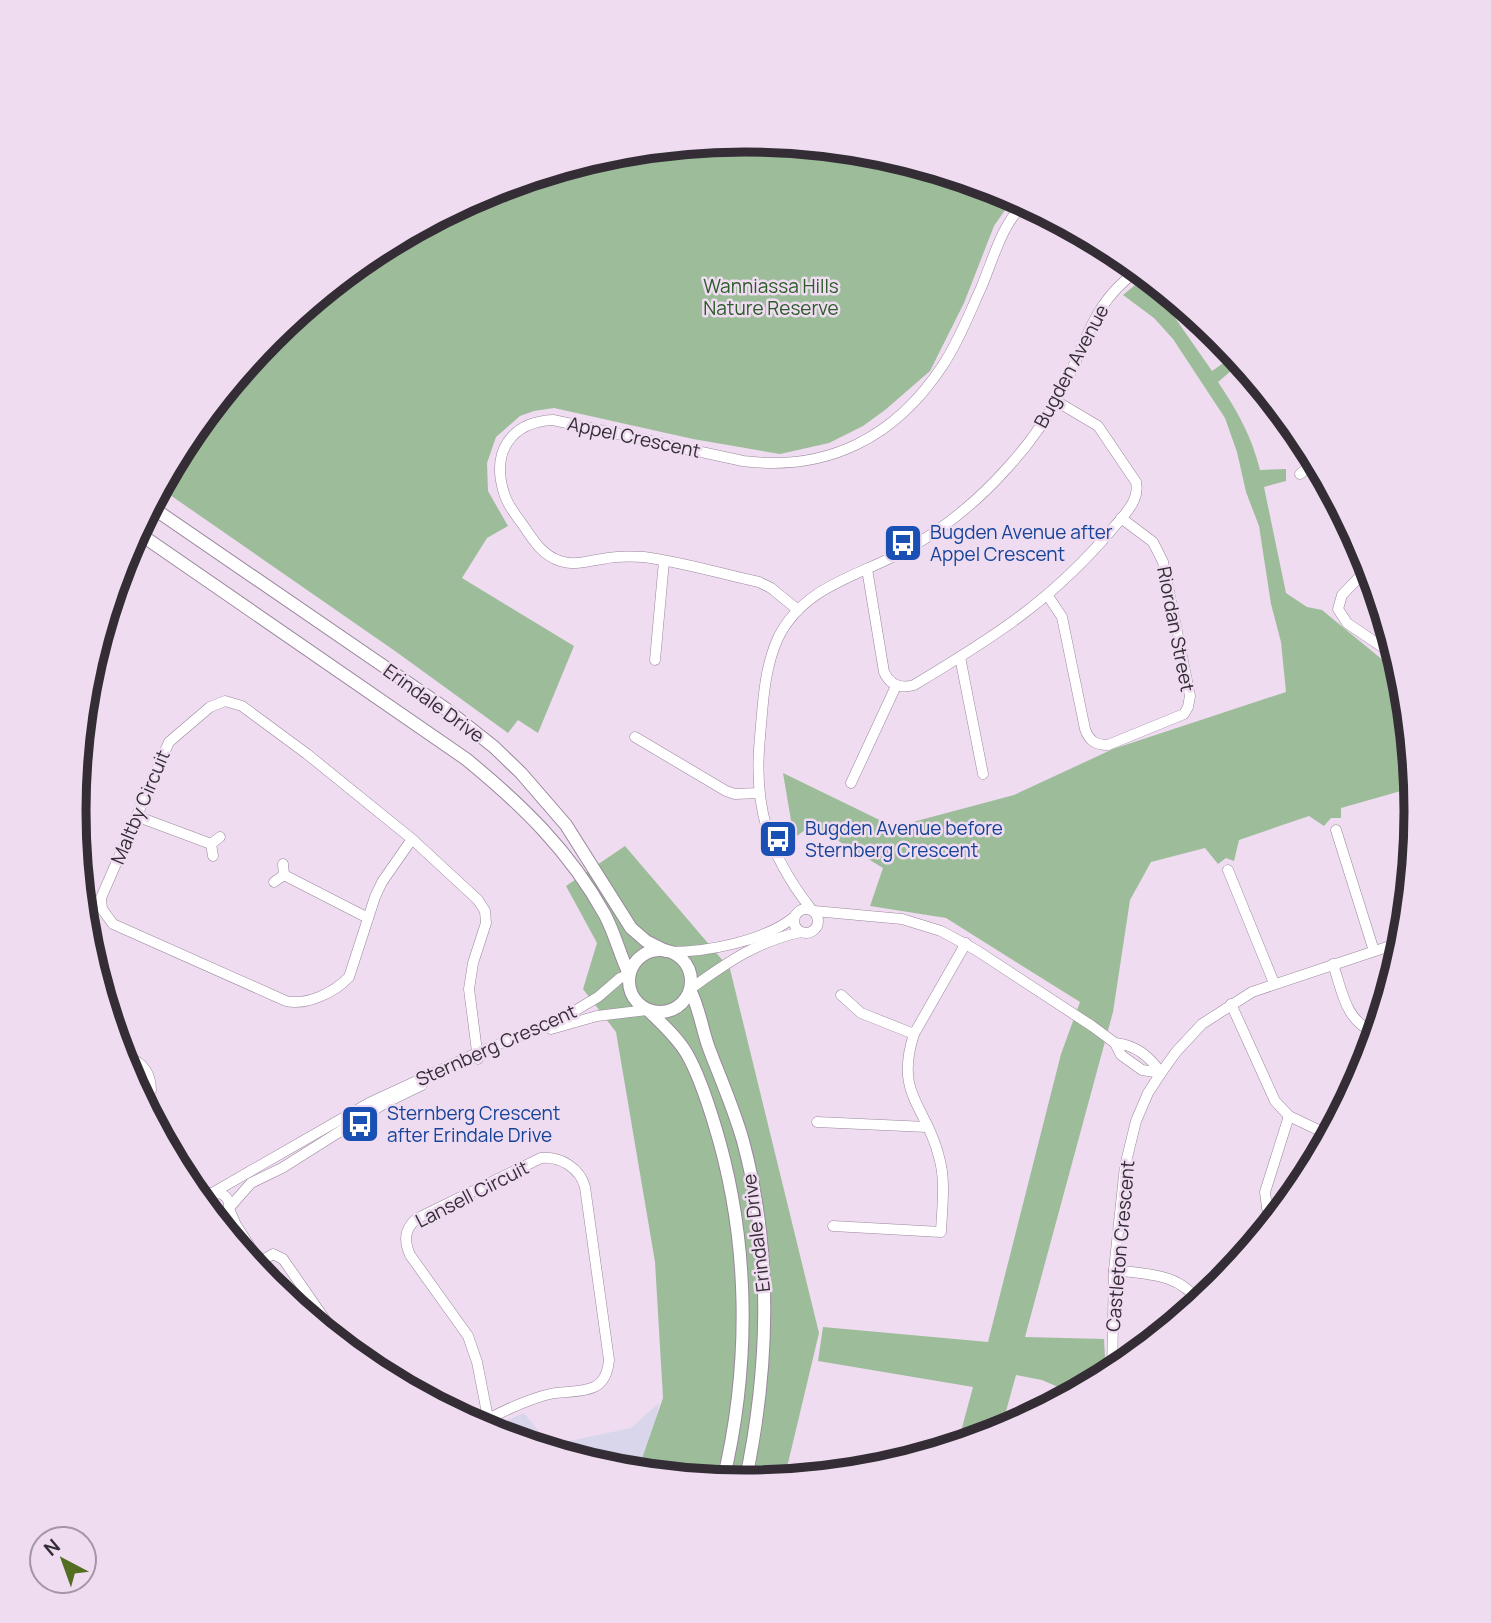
<svg xmlns="http://www.w3.org/2000/svg" width="1491" height="1623" font-family="Manrope,sans-serif">
	<style>
		.commercial { fill: #d9d6ec }
		.green { fill: #9dbd9a }
		.lines { fill: none; stroke-linecap: round; stroke-linejoin: round }
		.minor-casing { stroke: #99879b; stroke-width: 11 }
		.major-casing { stroke: #99879b; stroke-width: 14 }
		.minor { stroke: #fff; stroke-width: 10 }
		.major { stroke: #fff; stroke-width: 12 }
		.labels { text-anchor: middle; dominant-baseline: central; stroke-width: 5; stroke-linejoin: round; paint-order: stroke }
		.park-label { font-size: 19px; fill: #2b5c28; stroke: #efdcf1 }
		.street-label { font-size: 19px; fill: #342d35; stroke: #efdcf1 }
		.transit-label { font-size: 19px; fill: #164399; stroke: #efdcf1; text-anchor: start }
		.rim { fill: none; stroke: #342d35; stroke-width: 9 }
	</style>
	<rect width="100%" height="100%" fill="#efdcf1"/>
	<path class="commercial" d="M659,1403L654,1429L644,1454L634,1472L614,1470L485,1430L524,1413L550,1445L631,1428Z"/>
	<g class="green">
		<path d="M746,140L877,152L1003,191L1014,197L994,226L964,303L930,371L885,410L863,426L829,443L780,454L693,439L554,408L534,411L520,416L496,437L487,463L488,491L508,526L487,538L462,578L574,646L538,733L518,720L508,733L395,651L160,488L187,438L271,336L373,253L489,191L615,152Z"/>
		<path d="M1146,276L1212,371L1232,357L1238,365L1218,382C1237,410 1252,437 1260,470L1286,469V481L1264,487L1286,593L1307,607L1322,610L1390,666L1409,722L1415,787L1341,808V818H1331L1324,826L1309,816L1239,840L1234,861L1226,858L1218,864L1205,848L1151,862L1130,900L1113,1012L1025,1337L1104,1339L1106,1377L1074,1394L1042,1380L1016,1375L1000,1433L957,1446L973,1387L818,1361L823,1327L988,1342L1061,1054L1080,1002L946,918L870,906L883,868L812,825L794,838L783,773L894,827L1014,795L1113,749L1286,692L1281,642L1271,604L1259,526L1246,492L1237,452L1225,418L1173,339L1154,318L1123,295Z"/>
		<path d="M625,846L730,969L819,1333L784,1480L745,1483L637,1473L663,1398L655,1262L616,1032L583,989L597,943L566,886Z"/>
	</g>
	<g class="lines">
		<g class="minor-casing">
			<g id="minor">
				<path d="M1300,474L1316,461"/>
				<path d="M1370,566L1342,595L1338,609L1347,623L1397,657"/>
				<path d="M867,569L884,672C890,685 900,689 914,685C994,637 1053,600 1114,527C1125,514 1140,500 1136,482L1098,426L1056,401"/>
				<path d="M1048,596L1062,617L1085,729C1089,741 1096,745 1108,745L1184,714L1188,707L1190,696L1163,562L1153,542L1121,518"/>
				<path d="M798,610L771,588L759,582C721,574 683,562 644,557C630,556 616,556 602,559C587,561 575,566 560,561C542,555 533,540 523,525C516,515 507,505 504,493C491,452 511,422 553,420L743,461C828,472 896,437 943,365C959,341 969,314 981,288C993,260 1002,223 1025,203"/>
				<path d="M960,657L983,774"/>
				<path d="M655,660L664,561"/>
				<path d="M635,737L726,791L735,794L759,793"/>
				<path d="M851,783L896,686"/>
				<path d="M136,816L211,844L220,837"/>
				<path d="M1336,830L1374,951"/>
				<path d="M412,839L307,754L242,706L225,701L210,707L169,742L101,898L102,909L113,924L286,1001C307,1006 335,992 349,977L375,897L382,882L412,839L478,900L485,911L486,923L473,963L469,989L478,1059"/>
				<path d="M211,844L213,856"/>
				<path d="M283,864L284,875"/>
				<path d="M1228,870L1274,983"/>
				<path d="M274,882L284,875L368,918"/>
				<circle cx="806" cy="921" r="12"/>
				<path d="M811,909C768,854 753,806 760,737C763,703 764,669 778,638C804,585 860,576 906,550C945,528 980,499 1009,466C1030,443 1049,416 1063,388C1089,339 1090,305 1139,269"/>
				<path d="M814,911L902,919L941,931L976,950L1092,1026L1115,1043L1121,1055L1142,1070L1161,1073"/>
				<path d="M669,952C707,952 765,941 794,917"/>
				<path d="M1333,964C1343,994 1345,1021 1377,1034"/>
				<path d="M690,989C727,963 755,942 801,932"/>
				<path d="M841,995L861,1013L914,1034"/>
				<path d="M1231,1004L1275,1101L1289,1116L1331,1136"/>
				<path d="M551,1029L597,1016L647,1010"/>
				<path d="M1115,1043C1136,1045 1149,1056 1161,1073"/>
				<path d="M119,1052C138,1060 151,1068 151,1090L143,1102"/>
				<path d="M817,1122L927,1127"/>
				<path d="M214,1192L369,1103L477,1053L561,1019L598,997L620,978L629,975"/>
				<path d="M202,1203L210,1193C232,1189 237,1215 215,1220"/>
				<path d="M229,1208L251,1183L282,1168L385,1103L422,1085"/>
				<path d="M229,1209L236,1225L282,1296"/>
				<path d="M1274,1221L1267,1208L1265,1192L1289,1116"/>
				<path d="M833,1226L941,1232C942,1207 946,1181 939,1157C927,1106 894,1096 914,1034L966,943"/>
				<path d="M230,1238L232,1240"/>
				<path d="M253,1266L273,1254L283,1259L344,1347"/>
				<path d="M1114,1270C1147,1274 1181,1273 1200,1304"/>
				<path d="M1112,1374L1114,1270L1125,1166L1136,1121L1148,1093L1161,1073L1176,1052L1202,1024L1252,992L1405,941"/>
				<path d="M474,1425C499,1414 524,1400 550,1394C564,1391 581,1393 594,1387C605,1382 608,1371 609,1360L585,1187C580,1168 560,1156 541,1158L416,1219C404,1230 404,1241 410,1255L468,1336L477,1362L488,1418"/>
			</g>
		</g>
		<g class="major-casing">
			<g id="major">
				<path d="M150,506L446,709L494,747L521,773L566,825L631,928L646,941L666,951"/>
				<path d="M137,532L466,759C521,804 570,851 605,915C615,934 620,955 629,974"/>
				<circle cx="660" cy="981" r="31"/>
				<path d="M690,990C700,1009 702,1031 710,1051C721,1080 734,1109 743,1141C773,1252 769,1371 745,1483"/>
				<path d="M648,1010C662,1024 677,1037 687,1054C699,1075 707,1100 714,1123C750,1239 751,1364 723,1481"/>
			</g>
		</g>
		<use href="#minor" class="minor"/>
		<use href="#major" class="major"/>
	</g>
	<defs>
		<g id="bus-square" transform="scale(2.0125)"><rect x="-9" y="-9" width="18" height="18" rx="4" fill="#1a4fb4" stroke="#efdcf1"/><path d="M-5-6H5V4H4V6H2V4H-2V6H-4V4H-5ZM-3.5-4V0h7V-4ZM-3.5 1.2v1.5H-2V1.2ZM2 1.2v1.5H3.5V1.2Z" fill="#fff"/></g>
	</defs>
	<g fill-rule="evenodd">
		<use href="#bus-square" x="903" y="543"/>
		<use href="#bus-square" x="778" y="839"/>
		<use href="#bus-square" x="360" y="1124"/>
	</g>
	<g class="labels">
		<g class="park-label">
			<text x="771" y="286">Wanniassa Hills<tspan x="771" dy="22">Nature Reserve</tspan></text>
		</g>
		<g class="street-label">
			<text transform="translate(1071 366) rotate(-62)">Bugden Avenue</text>
			<text transform="translate(634 437) rotate(12)">Appel Crescent</text>
			<text transform="translate(1176 629) rotate(79)">Riordan Street</text>
			<text transform="translate(434 703) rotate(36)">Erindale Drive</text>
			<text transform="translate(140 807) rotate(-67)">Maltby Circuit</text>
			<text transform="translate(496 1045) rotate(-24)">Sternberg Crescent</text>
			<text transform="translate(472 1194) rotate(-27)">Lansell Circuit</text>
			<text transform="translate(756 1233) rotate(-97)">Erindale Drive</text>
			<text transform="translate(1120 1246) rotate(-85)">Castleton Crescent</text>
		</g>
		<g class="transit-label">
			<text x="930" y="532">Bugden Avenue after<tspan x="930" dy="22">Appel Crescent</tspan></text>
			<text x="805" y="828">Bugden Avenue before<tspan x="805" dy="22">Sternberg Crescent</tspan></text>
			<text x="387" y="1113">Sternberg Crescent<tspan x="387" dy="22">after Erindale Drive</tspan></text>
		</g>
	</g>
	<path d="M0 0H1491V1623H0ZM86 811a659 659 0 1 1 1318 0a659 659 0 1 1-1318 0Z" fill="#efdcf1" fill-rule="evenodd"/>
	<path class="rim" d="M86 811a659 659 0 1 1 1318 0a659 659 0 1 1-1318 0Z"/>
	<g transform="translate(63 1560) rotate(319)"><circle r="33" fill="#efdcf1" stroke="#a496a6" stroke-width="2"/>
	<path d="M0-5L12 26L0 18L-12 26Z" fill="#536e21"/>
	<text y="-10" font-size="19" font-weight="bold" text-anchor="middle" fill="#342d35">N</text>
	</g>
</svg>
